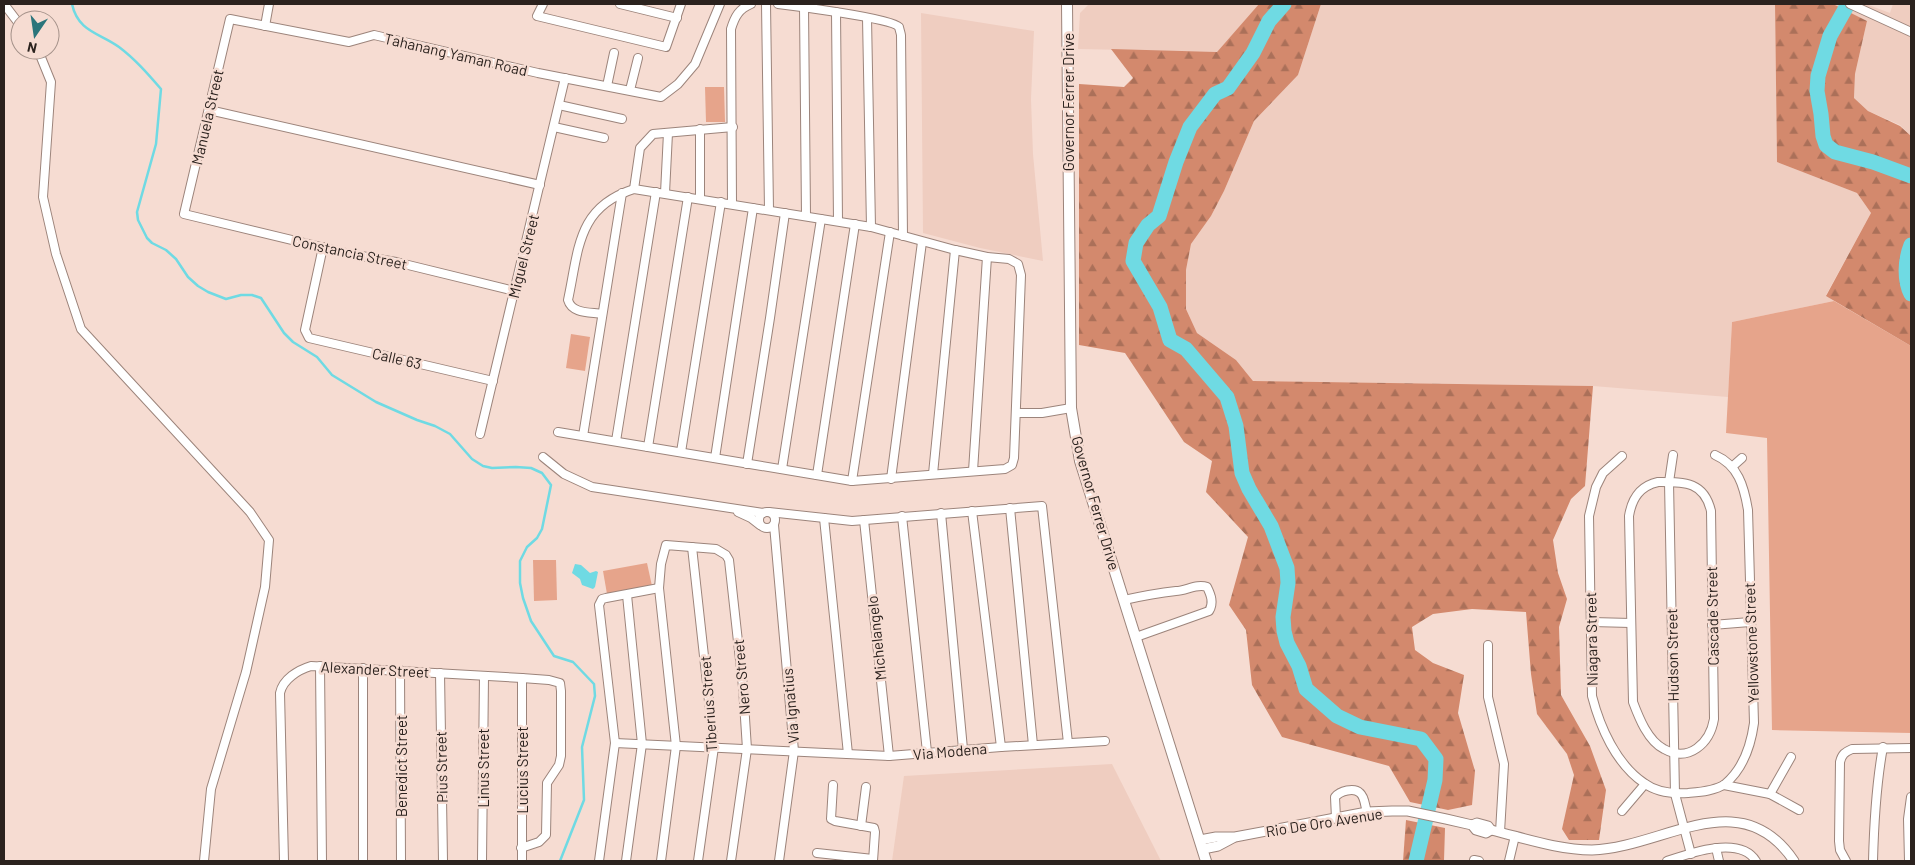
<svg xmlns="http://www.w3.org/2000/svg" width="1915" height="865" font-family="Barlow,sans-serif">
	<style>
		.built { fill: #efcdc0 }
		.grass { fill: #e6a48b }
		.forest { fill: url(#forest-firs) }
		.water { fill: #6fdae3 }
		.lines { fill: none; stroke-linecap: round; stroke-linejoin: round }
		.stream { stroke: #6fdae3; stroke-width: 2.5 }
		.river { stroke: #6fdae3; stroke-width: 15 }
		.minor-casing { stroke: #9c847b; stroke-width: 10 }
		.tertiary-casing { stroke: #9c847b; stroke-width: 11 }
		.secondary-casing { stroke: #9c847b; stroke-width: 12 }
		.minor { stroke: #fff; stroke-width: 8 }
		.tertiary { stroke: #fff; stroke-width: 9 }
		.secondary { stroke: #fff; stroke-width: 10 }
		.labels { text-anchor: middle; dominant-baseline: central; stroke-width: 5; stroke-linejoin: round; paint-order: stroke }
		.street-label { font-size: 15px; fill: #2b221e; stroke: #f6dcd2 }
	</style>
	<defs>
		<pattern id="forest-firs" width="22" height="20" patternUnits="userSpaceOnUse" patternTransform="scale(1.25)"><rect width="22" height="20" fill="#d3896d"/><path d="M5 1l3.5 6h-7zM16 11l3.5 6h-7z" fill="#ab7059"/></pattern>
	</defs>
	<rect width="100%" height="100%" fill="#f6dcd2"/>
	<g class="built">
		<path d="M1089,4H1259L1217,52L1078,49L1080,13Z"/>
		<path d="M1321,4H1775L1777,162L1857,193L1871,213L1826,295L1834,301L1732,322L1728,397L1593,386L1253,381L1236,360L1197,333L1186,309V270L1191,244L1211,216L1224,191L1254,121L1298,75Z"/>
		<path d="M1833,4H1866L1890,13L1893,4H1911V136L1900,125L1868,111L1854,98L1855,74L1867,21Z"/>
		<path d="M921,13L1034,31L1031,99L1033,154L1043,261L980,248L923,233Z"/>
		<path d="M1112,764L1161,861H892L904,776Z"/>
	</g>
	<g class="grass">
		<path d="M705,87H724L725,122H706Z"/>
		<path d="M1834,301L1911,346V733L1772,730L1767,438L1726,433L1732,322Z"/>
		<path d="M571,334L590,337L585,371L566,368Z"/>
		<path d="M533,560H556L557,600L534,601Z"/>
		<path d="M647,563L652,586L607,594L603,571Z"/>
	</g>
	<g class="forest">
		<path d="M1259,4H1321L1298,75L1254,121L1224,191L1211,216L1191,244L1186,270V309L1197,333L1236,360L1253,381L1593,386L1585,486L1571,499L1553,540L1558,573L1567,599L1559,627L1561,695L1590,746L1606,790L1599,840H1569L1562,829L1574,775L1567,754L1537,714L1531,674L1526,612L1472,609L1433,614L1412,627L1415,650L1433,663L1464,675L1458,713L1475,771L1472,805L1448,810L1410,802L1389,766L1282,737L1252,685L1246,630L1229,605L1248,537L1206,492L1212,461L1184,442L1125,353L1079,345V84L1124,87L1133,78L1111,49L1217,52Z"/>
		<path d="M1775,4H1833L1867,21L1855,74L1854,98L1868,111L1900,126L1911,136V346L1826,296L1871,213L1857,193L1777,162Z"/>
		<path d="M1406,820L1445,828L1444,861H1403Z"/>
	</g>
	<path class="water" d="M575,564L581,565L590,573L596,571L598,572L595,587L593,589L582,585L580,579L572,573Z"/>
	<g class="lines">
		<path class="stream" d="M72,4C78,32 100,33 119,47C135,59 148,74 161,89L156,144L137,212L138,220L147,238L152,243L166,250L176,259L188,277L198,286L208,292L226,299L241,295H252L261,298L284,333L293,342L317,357L332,375L376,402L417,420L435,426L450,434L472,459L483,466L492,468L516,467L531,468L542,473L551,485L542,529L537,538L527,547L520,561V583L523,598L531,621L554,656L573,662L594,684L595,696L582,747L584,800L560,861"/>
		<g class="river">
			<path d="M1284,4L1269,21L1253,53L1228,88L1215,94L1190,127L1176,162L1159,216L1148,225L1136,243L1133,261L1160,307L1170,340L1186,349L1227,397L1236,426L1242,473L1249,489L1271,526L1287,568L1288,583L1283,617L1284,631L1287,643L1299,666L1306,689L1337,716L1360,727L1421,739L1436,759L1435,780L1416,861"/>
			<path d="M1848,4L1830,36L1818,76L1817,91L1821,114L1823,136L1826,145L1835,152L1873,162L1911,176"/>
			<path d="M1911,245C1905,260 1904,280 1911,294"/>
		</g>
		<g class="minor-casing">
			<g id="minor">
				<path d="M4,4L20,25"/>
				<path d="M543,4L537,16L666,47L681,4"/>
				<path d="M620,4L677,18"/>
				<path d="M766,4L769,210"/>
				<path d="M778,4C795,6 891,18 899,27C899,28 901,34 901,35L903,236"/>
				<path d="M1850,4L1911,32"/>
				<path d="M804,7L806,216"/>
				<path d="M836,12L838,221"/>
				<path d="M867,18L871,227"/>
				<path d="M265,26L269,4"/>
				<path d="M38,50L51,82L43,197L56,254L81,329L250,512L269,540L265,587L246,672L211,789L204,861"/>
				<path d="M607,86L614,53"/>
				<path d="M630,90L638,58"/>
				<path d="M559,105L622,119"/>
				<path d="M209,110L540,185"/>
				<path d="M554,127L604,138"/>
				<path d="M700,129V199"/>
				<path d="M634,189L640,148L653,134L733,127"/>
				<path d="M665,193L668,133"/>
				<path d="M732,204L731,29C735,16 739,9 751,4"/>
				<path d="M323,247L305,330L309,338L493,381"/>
				<path d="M515,291L396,262L350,254L184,214L230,19L349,42L374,35L538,73L661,97L678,84L695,64L720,4"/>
				<path d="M1017,413H1042L1071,408"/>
				<path d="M558,432L852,481L1005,469L1012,465L1014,458L1021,275L1018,264L1009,259L987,257L955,250L871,227L634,189C577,207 579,249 568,300C572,314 590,312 602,314"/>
				<path d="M480,434L565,78"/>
				<path d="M583,436L622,193"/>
				<path d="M616,441L656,192"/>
				<path d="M648,447L688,197"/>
				<path d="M681,452L721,202"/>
				<path d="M1673,455L1669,482L1675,794L1691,854"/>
				<path d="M1622,456L1603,473L1596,487L1589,516L1592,696C1600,727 1616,764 1644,783C1656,792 1673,794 1688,793C1699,792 1715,791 1725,784C1743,769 1751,745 1754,723L1748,510C1744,486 1738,465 1715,455"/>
				<path d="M543,457L564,474L592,487L763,513"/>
				<path d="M715,458L753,208"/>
				<path d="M747,464L770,318L785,213"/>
				<path d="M1733,466L1742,458"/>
				<path d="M782,469L821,219"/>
				<path d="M973,471L987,257"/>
				<path d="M933,474L955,250"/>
				<path d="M817,475L855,224"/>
				<path d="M891,479L922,242"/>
				<path d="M852,481L890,232"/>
				<path d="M1658,482C1684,482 1704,481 1711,511L1714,719C1710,743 1689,763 1664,749C1648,741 1639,718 1633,702L1629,516C1632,498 1640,486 1658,482Z"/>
				<path d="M1010,508L1033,745"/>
				<path d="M972,511L1001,747"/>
				<circle cx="767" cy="520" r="8"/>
				<path d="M738,512L751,518L760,525"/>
				<path d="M769,512L852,521L1042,506L1068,743"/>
				<path d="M941,513L963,749"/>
				<path d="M902,516L927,752"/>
				<path d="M824,518L848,754"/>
				<path d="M864,520L889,756"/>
				<path d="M774,525L794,751L779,861"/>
				<path d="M692,547L714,747L698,861"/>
				<path d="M1124,600C1142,596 1158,593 1176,591C1186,591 1197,583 1207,587C1211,595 1214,603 1209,611L1136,637"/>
				<path d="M1592,622L1631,623"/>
				<path d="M1712,625L1750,622"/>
				<path d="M1488,645V697L1504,764L1500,832"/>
				<path d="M320,666L322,861"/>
				<path d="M363,668V861"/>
				<path d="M400,670L401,861"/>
				<path d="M440,673L443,861"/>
				<path d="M522,678V861"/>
				<path d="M615,743L889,756L1001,747L1105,741"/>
				<path d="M833,785L831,819L835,821L874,828L875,832L873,861"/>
				<path d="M1724,785L1770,794L1799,810"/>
				<path d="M1770,794L1791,757"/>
				<path d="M1622,811L1645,784"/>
				<path d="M1336,818L1335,797C1340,791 1354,787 1360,793C1365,797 1365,807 1367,812"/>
				<path d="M861,826L866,787"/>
				<path d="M1716,848L1719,861"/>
				<path d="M817,853L873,859"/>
				<path d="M1474,860L1479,861"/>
				<path d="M284,861L280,693C283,679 298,670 311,666L522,678L549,680L560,683L561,691V756L559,765L547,783L546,835L539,842L521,848"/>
				<path d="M482,861L484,676"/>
				<path d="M599,861L615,743L599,605L602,599L606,598L659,588"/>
				<path d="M626,861L642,744L627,595"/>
				<path d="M661,861L676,746L659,588L661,564L666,545L716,549L726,555L729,560L743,687L747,749L731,861"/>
				<path d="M1509,861L1515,836"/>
				<path d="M1667,861C1690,853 1740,835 1756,861"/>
				<path d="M1846,861L1840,850L1839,841L1840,762C1842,754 1845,752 1852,749L1911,748"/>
				<path d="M1873,861C1874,823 1876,785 1883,747"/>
				<path d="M1909,861L1908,819L1911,797"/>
			</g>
		</g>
		<g class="tertiary-casing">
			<g id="tertiary">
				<path d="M1472,825L1477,823L1488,826L1491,830"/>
				<path d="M1200,840L1216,837H1235L1367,812L1392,811H1408L1446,819L1472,825L1476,830L1486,833L1491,830C1524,838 1558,850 1592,850C1663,848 1740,781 1794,861"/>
				<path d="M1203,849L1218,846L1233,838"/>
			</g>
		</g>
		<g class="secondary-casing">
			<path id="secondary" d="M1067,4L1071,408L1080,461L1206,861"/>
		</g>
		<use href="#minor" class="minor"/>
		<use href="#tertiary" class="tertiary"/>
		<use href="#secondary" class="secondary"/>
	</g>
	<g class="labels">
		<g class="street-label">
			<text transform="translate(456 54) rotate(13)">Tahanang Yaman Road</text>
			<text transform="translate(1068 102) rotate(-90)">Governor Ferrer Drive</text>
			<text transform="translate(207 117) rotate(-77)">Manuela Street</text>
			<text transform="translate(350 252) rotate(12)">Constancia Street</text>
			<text transform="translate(523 256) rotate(-76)">Miguel Street</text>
			<text transform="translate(397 358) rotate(13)">Calle 63</text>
			<text transform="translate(1096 503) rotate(74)">Governor Ferrer Drive</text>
			<text transform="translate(1712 616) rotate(-91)">Cascade Street</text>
			<text transform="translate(876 638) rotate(-96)">Michelangelo</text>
			<text transform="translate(1591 639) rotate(-91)">Niagara Street</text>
			<text transform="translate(1751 643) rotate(-92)">Yellowstone Street</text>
			<text transform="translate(1672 655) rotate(-91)">Hudson Street</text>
			<text transform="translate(375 669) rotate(3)">Alexander Street</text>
			<text transform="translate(741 677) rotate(-95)">Nero Street</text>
			<text transform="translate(708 704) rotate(-94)">Tiberius Street</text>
			<text transform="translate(790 706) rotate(-95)">Via Ignatius</text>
			<text transform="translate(950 751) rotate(-5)">Via Modena</text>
			<text transform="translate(401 766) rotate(-90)">Benedict Street</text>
			<text transform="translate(441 767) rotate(-91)">Pius Street</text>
			<text transform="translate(483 768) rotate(-90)">Linus Street</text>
			<text transform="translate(522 770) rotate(-90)">Lucius Street</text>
			<text transform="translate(1324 822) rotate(-9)">Rio De Oro Avenue</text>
		</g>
	</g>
	<rect width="1915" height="865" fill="none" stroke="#2b221e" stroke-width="10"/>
	<g transform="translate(35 35) rotate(193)"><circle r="24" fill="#f6dcd2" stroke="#a5928a"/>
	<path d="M0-4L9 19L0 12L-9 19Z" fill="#2b757b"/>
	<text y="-8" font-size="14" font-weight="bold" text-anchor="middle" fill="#2b221e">N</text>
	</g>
</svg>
